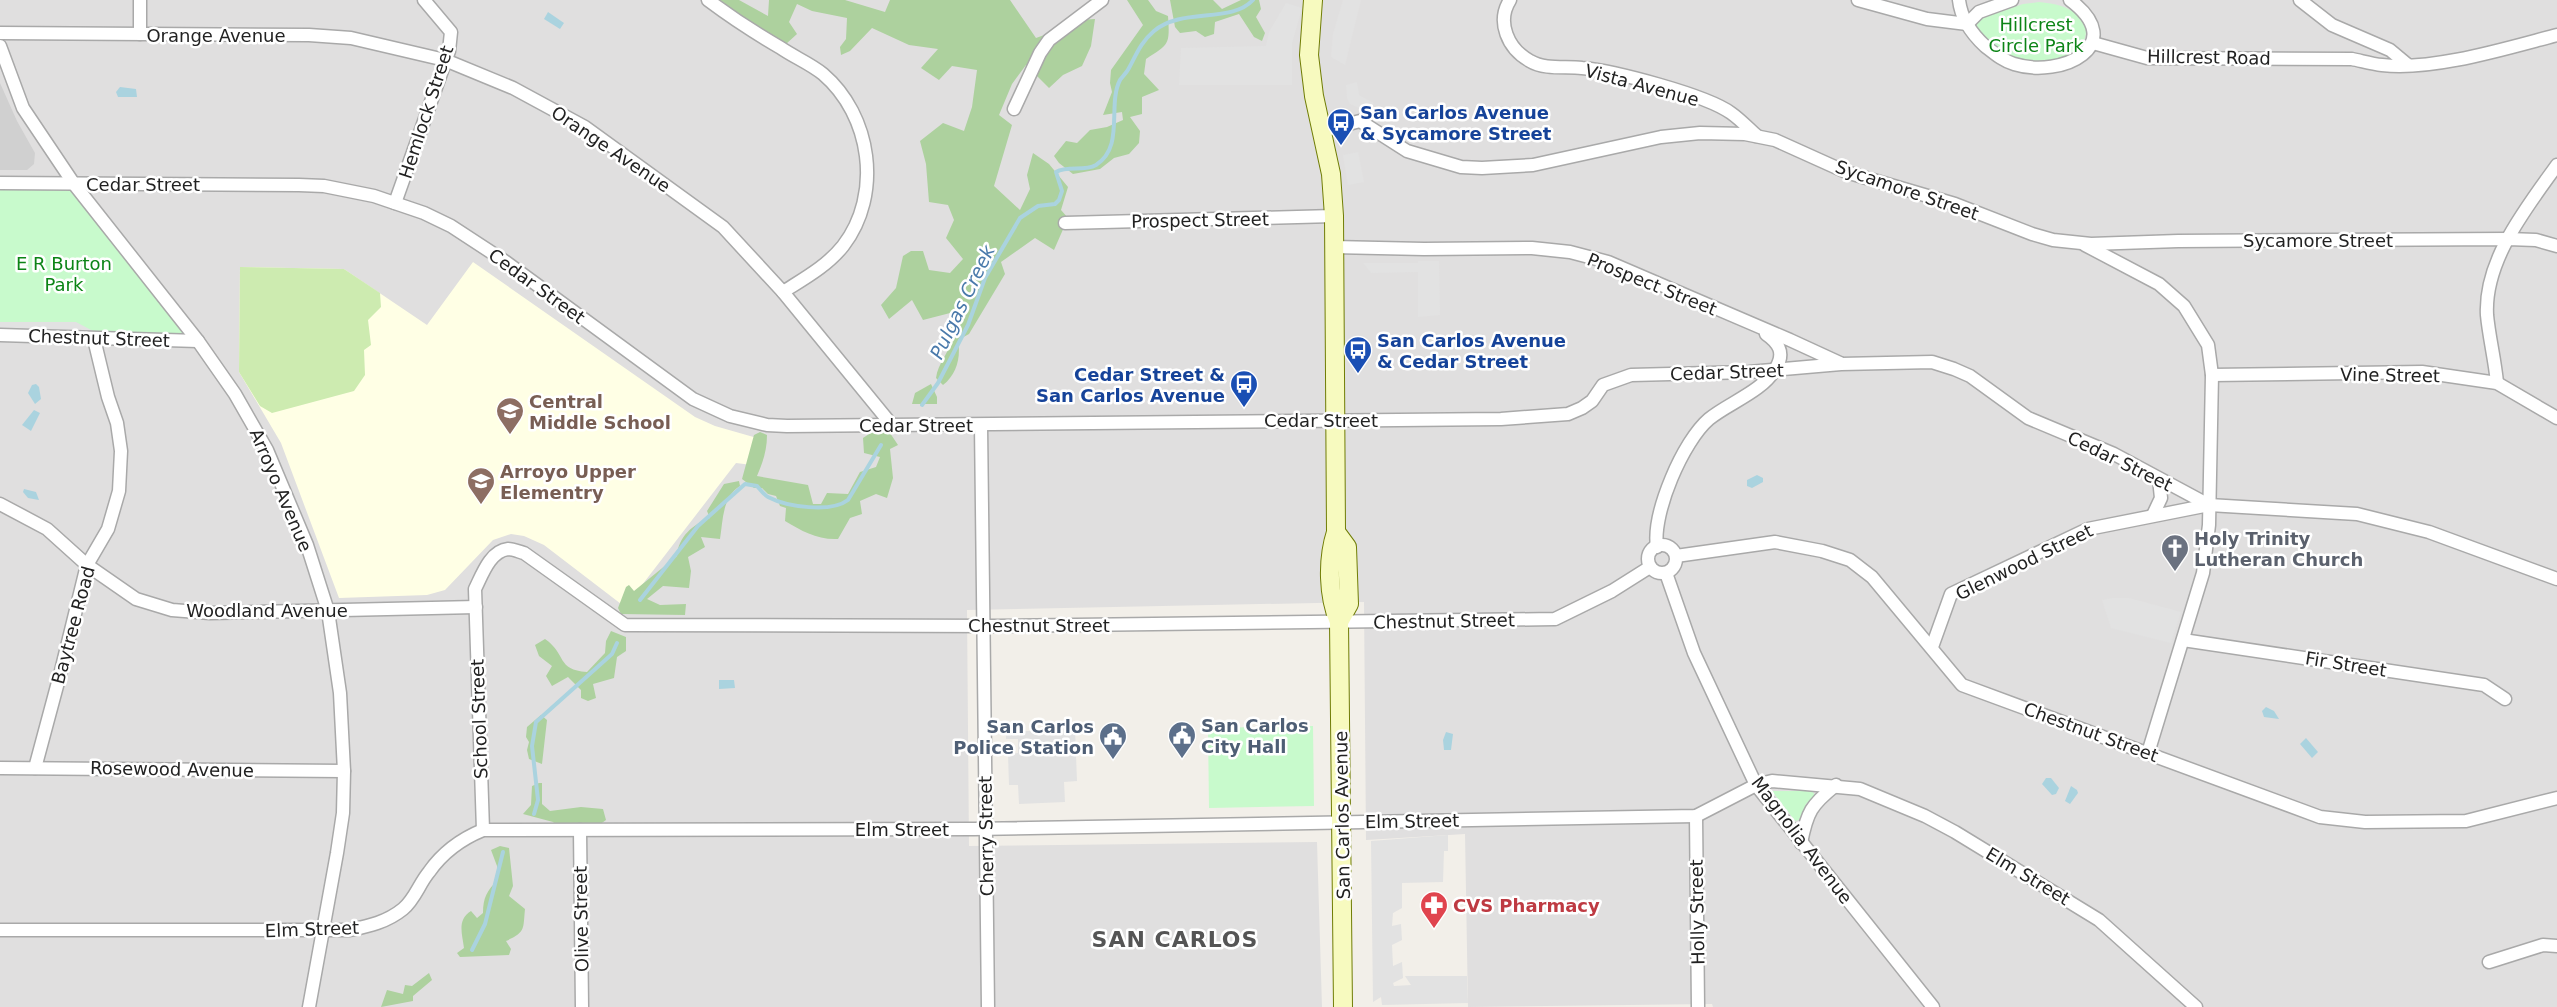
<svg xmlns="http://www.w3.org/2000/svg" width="2557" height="1007" font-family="'DejaVu Sans',sans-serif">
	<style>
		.residential { fill: #e0dfdf }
		.education { fill: #ffffe5 }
		.religious { fill: #d0d0d0 }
		.grass { fill: #cdebb0 }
		.forest { fill: #add19e }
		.park { fill: #c8facc }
		.parking { fill: #e2e2e2 }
		.water { fill: #aad3df }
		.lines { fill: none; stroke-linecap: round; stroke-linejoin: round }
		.stream { stroke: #aad3df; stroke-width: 4 }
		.minor-casing { stroke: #a9a9a9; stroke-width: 15 }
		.secondary-casing { stroke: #707d05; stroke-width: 20 }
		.minor { stroke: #fff; stroke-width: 12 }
		.secondary { stroke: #f7fabf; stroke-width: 18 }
		.labels { text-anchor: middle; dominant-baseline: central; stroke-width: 5; stroke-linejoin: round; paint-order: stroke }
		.park-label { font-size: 18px; fill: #0c8416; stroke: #fff }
		.street-label { font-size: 18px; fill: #222; stroke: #fff }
		.transit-label { font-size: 18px; font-weight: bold; fill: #164399; stroke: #fff; text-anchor: start }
		.education-label { font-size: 18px; font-weight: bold; fill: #785e54; stroke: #fff; text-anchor: start }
		.worship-label { font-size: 18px; font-weight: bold; fill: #5b616d; stroke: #fff; text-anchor: start }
		.service-label { font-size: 18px; font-weight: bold; fill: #4e5e75; stroke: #fff; text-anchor: start }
		.health-label { font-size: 18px; font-weight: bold; fill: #be3a42; stroke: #fff; text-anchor: start }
		.water-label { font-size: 19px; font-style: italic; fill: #4a7aab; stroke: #fff }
		.district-label { font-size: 22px; font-weight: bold; letter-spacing: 1px; fill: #555; stroke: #fff }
	</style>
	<rect width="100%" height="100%" fill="#f2efe9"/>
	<path class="residential" d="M0,0H2557V1007H1713L1712,1004L1468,1007L1465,834L1366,840L1364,602L967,610L969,846L1317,842L1322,1007H0Z"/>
	<path class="education" d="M473,262L695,417L715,426L757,438L752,465L736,463L625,607L544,545L524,536L511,534L493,540L445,590L427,595L339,598L281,443L239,372L240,267L344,269L427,325Z"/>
	<path class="religious" d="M0,83L17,121L35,153L34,164L27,170H0Z"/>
	<path class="grass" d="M240,267L344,269L380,293L381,307L368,320L371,345L364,350L365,375L354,391L272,413L260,406L239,372Z"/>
	<g class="forest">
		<path d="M715,0H739L768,16L769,0H845L885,12L890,0H1010L1036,38L1047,34L1063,21L1095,19L1091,46L1082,66L1063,75L1049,88L1026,65L1012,84L999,115L1012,125L994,186L1020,210L1030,189L1027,175L1033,153L1049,164L1068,187L1061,210L1068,218L1054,250L1035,238L1001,262L1005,274L969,334L958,340C961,357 957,374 943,385L936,378C938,363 949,353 952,339L946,330L954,312L923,320L912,300L889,319L881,305L896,288L903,256L911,251H923L929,270L950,273L963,259L946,238L954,220L948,205L929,202L926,164L920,141L943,123L964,131L972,107L977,70L952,66L939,80L921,68L938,49L909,45L872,28L850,51L841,55L840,47L846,39L847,18L812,11L797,4L789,22L797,34L786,44L760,31Z"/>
		<path d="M1127,0H1148L1156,11L1168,16C1170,45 1169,44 1146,59L1144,74L1159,90L1142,97V114L1130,117L1140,131L1139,143L1129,154L1114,158L1100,169L1073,174L1059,163L1054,156L1066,141L1077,143L1090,130L1107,127L1123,120L1122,112L1103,115L1112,92L1110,83L1111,70L1143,25Z"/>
		<path d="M1170,0H1213L1222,9L1241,0H1259L1261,9L1256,17L1265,33L1262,41L1254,37L1239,14L1215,22L1214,34L1205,37L1196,31L1180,33L1175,27Z"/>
		<path d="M931,384L937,397V404H912L915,393Z"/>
		<path d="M875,430H888L898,445L890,449L893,478L887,498L876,494L860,501L862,514L850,518L838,539C817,540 802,531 785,521L786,508L780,506L776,496L768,494L762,488H754L742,479L754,435L760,432L767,435C767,450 763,462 757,476L808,485L813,504H821L827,493L848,494L860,472L876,467L880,457L864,453L863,438Z"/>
		<path d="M739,481L740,486C722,497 723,521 720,539L701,537L705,547L688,557L691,571L689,588L663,586L647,599L660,605L686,604L685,615L621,614L618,608L626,587L629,585L634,591L677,556C678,537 693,524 710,518L707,511L724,484Z"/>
		<path d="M611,631L626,637V651L617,657L614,678L593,684L596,698L588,701L581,698V690L568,677L552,686L546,676L552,666L539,656L535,645L545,639C567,654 556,670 587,672L605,653L606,641Z"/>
		<path d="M541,715L547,720L542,764L529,759L527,750L529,742L526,737L527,727Z"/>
		<path d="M539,783H542V804L550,811L581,807L603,809L606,820L599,825L558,827L553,822L523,814L531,805L532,786Z"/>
		<path d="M500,846L509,848L513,886L509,896L525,909C523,929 526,932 506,941L511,949L509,955L460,957L457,953L464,948C462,933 457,920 471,911L477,918L483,913C483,898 487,890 498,880L497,866L491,850Z"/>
		<path d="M429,973L432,980L413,996V1001L381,1007L387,990L403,994L405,985L412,986Z"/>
	</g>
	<g class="park">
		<path d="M2039,2C2123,9 2082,82 2012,60C2000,56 1985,40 1975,32V24L1979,19L2023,4Z"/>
		<path d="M0,183L74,184L198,341L0,335Z"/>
		<path d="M1313,726L1314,806L1209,808L1208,728Z"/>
		<path d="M1772,791H1812L1815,795L1806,804L1799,820L1795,821Z"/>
	</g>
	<g class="parking">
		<path d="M1343,0H1361L1345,65L1331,57L1333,34Z"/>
		<path d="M1286,3L1302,8L1292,43V85H1179L1181,48L1266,46L1269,32Z"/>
		<path d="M1357,82L1359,95L1374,103L1369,112L1350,104L1347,98L1346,85Z"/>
		<path d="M1358,152L1364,182L1348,185L1343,155Z"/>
		<path d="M1418,261H1439L1440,315L1418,317V272L1371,273L1363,263H1418Z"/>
		<path d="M0,322H76L93,331L0,332Z"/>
		<path d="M2112,598H2129L2181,612L2171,643L2111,628L2102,600Z"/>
		<path d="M1075,729L1077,781L1064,782L1065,802L1019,804L1018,785H1009L1008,754L1018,753V739H1006V732Z"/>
		<path d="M1448,835V851H1444L1443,882L1402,883V908L1393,913L1392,926L1401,924L1402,940L1392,945L1393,966L1402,962L1403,978L1393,983L1394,986L1411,985L1405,976H1467L1468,1003L1382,1005L1381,997L1373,1002L1371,841Z"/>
	</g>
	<g class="water">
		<path d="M548,12L564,23L560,29L544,19Z"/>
		<path d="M120,87L136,89L137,97H118L116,92Z"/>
		<path d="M36,384L39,387L41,399L35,404L28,393L32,385Z"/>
		<path d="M34,410L40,413L31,431L22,425Z"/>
		<path d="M1757,475L1763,478V482L1752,488L1747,486V480Z"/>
		<path d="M24,489L36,492L39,500L28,498L23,492Z"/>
		<path d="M719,680H734L735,688L719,689Z"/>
		<path d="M2266,707L2274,711L2279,719L2264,717L2262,711Z"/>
		<path d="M1446,732L1453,734L1451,750H1444L1443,740Z"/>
		<path d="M2306,738L2318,752L2312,758L2300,744Z"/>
		<path d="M2046,778H2051L2059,788L2056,794L2052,795L2042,784Z"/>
		<path d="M2071,786L2077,790L2078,793L2070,804L2065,801Z"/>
	</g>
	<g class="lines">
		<g class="stream">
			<path d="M922,405L938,383L968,325L985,278L1020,218L1038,206L1055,204L1059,200L1062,191L1056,172C1068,165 1084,172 1096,165C1125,147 1107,105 1120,80C1123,76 1127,72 1129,68C1137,53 1141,42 1154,31C1182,7 1231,24 1253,0"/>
			<path d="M640,600L698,526L745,484L757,486C760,489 764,495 768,497C787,507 831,513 848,500L881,445"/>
			<path d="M534,814L538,800L532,746L536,722L612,654L617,643"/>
			<path d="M472,950L485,924L503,852"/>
		</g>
		<g class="minor-casing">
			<g id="minor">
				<path d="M140,0V34"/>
				<path d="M708,0C732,18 755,33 781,48C794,57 811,64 823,74C871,115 883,194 843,246C827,266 805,278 783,292"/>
				<path d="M1510,0C1496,22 1508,49 1530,61C1545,70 1566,66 1582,68C1615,71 1706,95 1731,113C1741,120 1749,129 1757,136"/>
				<path d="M1858,0L1927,19L1967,24"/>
				<path d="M1959,0C1961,18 1972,34 1985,46C1994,53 2003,61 2014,64C2062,79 2130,45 2070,0"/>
				<path d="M2300,0L2332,25L2390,50L2408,65"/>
				<path d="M1967,24L1979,12L2012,0"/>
				<path d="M0,33L309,35L351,38L445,60L513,88L585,127L723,227L783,292L891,424"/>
				<path d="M2093,43L2147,58L2352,59C2362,61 2372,64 2382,65C2433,71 2507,48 2557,35"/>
				<path d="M0,46L23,108L74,184L198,341L235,394L267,450L307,545L328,611L340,693L344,771L343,813L337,853L309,1007"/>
				<path d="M1014,109L1040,53L1049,40L1102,0"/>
				<path d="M1322,131L1360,121L1407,151L1461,167L1482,168L1533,165L1661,137L1700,133L1745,134L1775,140L1846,172L1955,204L2032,234L2053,240L2091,244L2178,241L2508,239L2536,240L2557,246"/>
				<path d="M0,183L299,185L324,186L374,196L424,213L451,226L503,260L693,399L730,416L767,425L787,426L1501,419L1568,414L1582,408L1592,401L1603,385L1631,375L1749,372L1841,364L1932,362L1954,369L1970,376L2028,418L2114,454L2209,505L2357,514L2429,532L2557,579"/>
				<path d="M395,203L449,51L451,32L424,0"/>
				<path d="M1065,223L1334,216"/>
				<path d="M2085,245L2159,284L2184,306L2208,345L2212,375L2209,525L2203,573L2148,753"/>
				<path d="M1333,247L1424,249L1532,248L1570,252L1608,262L1790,340L1840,363"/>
				<path d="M0,335L198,341"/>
				<path d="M2212,375L2422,372L2497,383L2557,418"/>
				<path d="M2497,383C2495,360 2489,337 2487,315C2484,260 2527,207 2557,165"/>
				<path d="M981,425L988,1007"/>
				<path d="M0,504L47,529L87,565L136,599L172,610L210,613L476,607"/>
				<path d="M2153,515L2161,498L2159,479"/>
				<circle cx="1662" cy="559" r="14"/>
				<path d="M1657,547C1652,513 1683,441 1709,419C1730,402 1762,392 1776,368C1785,353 1779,343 1766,334"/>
				<path d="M1676,556L1775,542L1822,551L1850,560L1872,577L1962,685L2320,817L2365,822L2466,821L2557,798"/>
				<path d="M1666,573L1694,653L1756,785L1933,1007"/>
				<path d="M2183,640L2484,685L2505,699"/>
				<path d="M1932,647L1951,594L2088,529L2209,505"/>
				<path d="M0,768L344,771"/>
				<path d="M35,768L61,671L87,565L108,529L119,491L121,451L117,423L108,397L94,339"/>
				<path d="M1696,816L1698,1007"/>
				<path d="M483,830L475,589C482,575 490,551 508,549C513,549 520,552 524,553L625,625L998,626L1555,619L1612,591L1650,567"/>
				<path d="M580,830L582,1007"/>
				<path d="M1801,843C1807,812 1811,805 1836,785"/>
				<path d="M0,930H350C369,926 387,922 403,909C415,899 419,884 429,872C443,852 461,839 483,830L974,829L1696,816L1756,785L1772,781L1860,789L1925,816L1955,832L2099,920L2196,1007"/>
				<path d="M2489,962L2543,945L2557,946"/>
			</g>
		</g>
		<g class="secondary-casing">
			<g id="secondary">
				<path d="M1313,0L1309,55L1314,96L1331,174L1334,216L1336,532C1327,560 1328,596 1339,622L1343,1007"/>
				<path d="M1336,532L1347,547L1349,604L1339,622"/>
			</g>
		</g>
		<use href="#minor" class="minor"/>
		<use href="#secondary" class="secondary"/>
	</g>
	<defs>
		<g id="bus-pin" transform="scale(1.4375)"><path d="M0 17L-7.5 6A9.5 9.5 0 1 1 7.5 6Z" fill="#1a4fb4" stroke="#fff"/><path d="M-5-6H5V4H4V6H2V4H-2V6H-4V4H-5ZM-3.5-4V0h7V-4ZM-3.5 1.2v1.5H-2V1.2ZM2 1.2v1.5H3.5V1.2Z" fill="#fff"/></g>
		<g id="school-pin" transform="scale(1.4375)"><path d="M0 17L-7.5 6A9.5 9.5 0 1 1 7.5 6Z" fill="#8d6e63" stroke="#fff"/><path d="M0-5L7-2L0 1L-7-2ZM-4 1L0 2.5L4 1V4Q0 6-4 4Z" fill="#fff"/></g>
		<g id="church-pin" transform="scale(1.4375)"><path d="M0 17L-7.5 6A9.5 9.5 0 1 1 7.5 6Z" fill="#6b7280" stroke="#fff"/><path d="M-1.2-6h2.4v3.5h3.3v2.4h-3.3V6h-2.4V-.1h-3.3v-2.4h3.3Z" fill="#fff"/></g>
		<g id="civic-pin" transform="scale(1.4375)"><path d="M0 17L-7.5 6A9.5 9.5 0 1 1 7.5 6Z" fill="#5c6f8a" stroke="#fff"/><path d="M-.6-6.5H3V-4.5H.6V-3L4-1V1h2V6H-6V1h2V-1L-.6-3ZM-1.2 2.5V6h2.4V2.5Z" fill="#fff"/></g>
		<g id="pharmacy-pin" transform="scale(1.4375)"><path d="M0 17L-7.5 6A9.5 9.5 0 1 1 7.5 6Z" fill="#e0444e" stroke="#fff"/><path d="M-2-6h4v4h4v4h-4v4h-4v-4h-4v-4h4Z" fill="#fff"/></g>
	</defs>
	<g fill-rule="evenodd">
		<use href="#bus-pin" x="1341" y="122"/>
		<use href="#bus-pin" x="1358" y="350"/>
		<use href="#bus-pin" x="1244" y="384"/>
		<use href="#school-pin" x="510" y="411"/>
		<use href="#school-pin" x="481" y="481"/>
		<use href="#church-pin" x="2175" y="548"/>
		<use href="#civic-pin" x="1182" y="735"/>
		<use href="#civic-pin" x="1113" y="736"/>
		<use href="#pharmacy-pin" x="1434" y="905"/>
	</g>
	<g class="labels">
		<g class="park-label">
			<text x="2036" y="24">Hillcrest<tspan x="2036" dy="21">Circle Park</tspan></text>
			<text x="64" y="263">E R Burton<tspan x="64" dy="21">Park</tspan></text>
		</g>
		<g class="street-label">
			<text x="216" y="35">Orange Avenue</text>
			<text transform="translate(2209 57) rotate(1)">Hillcrest Road</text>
			<text transform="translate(1642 85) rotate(15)">Vista Avenue</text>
			<text transform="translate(426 112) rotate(-72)">Hemlock Street</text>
			<text transform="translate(611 149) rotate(34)">Orange Avenue</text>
			<text x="143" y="184">Cedar Street</text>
			<text transform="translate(1907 190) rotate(19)">Sycamore Street</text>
			<text transform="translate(1200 220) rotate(-1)">Prospect Street</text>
			<text x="2318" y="240">Sycamore Street</text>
			<text transform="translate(1652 284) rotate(22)">Prospect Street</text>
			<text transform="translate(537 286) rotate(36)">Cedar Street</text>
			<text transform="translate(99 338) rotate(2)">Chestnut Street</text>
			<text transform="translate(1727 372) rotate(-2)">Cedar Street</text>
			<text transform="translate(2390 375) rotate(1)">Vine Street</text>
			<text x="1321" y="420">Cedar Street</text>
			<text x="916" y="425">Cedar Street</text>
			<text transform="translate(2120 461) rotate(26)">Cedar Street</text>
			<text transform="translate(281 490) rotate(67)">Arroyo Avenue</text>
			<text transform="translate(2024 562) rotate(-26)">Glenwood Street</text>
			<text x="267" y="610">Woodland Avenue</text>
			<text transform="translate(1444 621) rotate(-1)">Chestnut Street</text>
			<text transform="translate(73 625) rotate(-75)">Baytree Road</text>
			<text x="1039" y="625">Chestnut Street</text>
			<text transform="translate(2346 664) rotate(9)">Fir Street</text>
			<text transform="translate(479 719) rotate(-92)">School Street</text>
			<text transform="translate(2091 732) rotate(20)">Chestnut Street</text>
			<text transform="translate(172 769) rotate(1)">Rosewood Avenue</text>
			<text transform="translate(1342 815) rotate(-91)">San Carlos Avenue</text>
			<text transform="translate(1412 821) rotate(-1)">Elm Street</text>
			<text x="902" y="829">Elm Street</text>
			<text transform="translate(986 836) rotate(-91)">Cherry Street</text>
			<text transform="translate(1802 840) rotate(53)">Magnolia Avenue</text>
			<text transform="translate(2028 876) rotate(31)">Elm Street</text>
			<text transform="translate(1697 912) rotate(-91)">Holly Street</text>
			<text transform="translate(581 919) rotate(-91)">Olive Street</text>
			<text transform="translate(312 929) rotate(-2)">Elm Street</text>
		</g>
		<g class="transit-label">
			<text x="1360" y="112">San Carlos Avenue<tspan x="1360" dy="21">&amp; Sycamore Street</tspan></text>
			<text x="1377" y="340">San Carlos Avenue<tspan x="1377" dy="21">&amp; Cedar Street</tspan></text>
			<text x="1225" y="374" text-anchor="end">Cedar Street &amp;<tspan x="1225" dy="21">San Carlos Avenue</tspan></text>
		</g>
		<g class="education-label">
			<text x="529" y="401">Central<tspan x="529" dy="21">Middle School</tspan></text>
			<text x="500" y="471">Arroyo Upper<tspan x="500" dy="21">Elementry</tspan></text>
		</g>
		<g class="worship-label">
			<text x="2194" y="538">Holy Trinity<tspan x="2194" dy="21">Lutheran Church</tspan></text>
		</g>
		<g class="service-label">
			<text x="1201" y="725">San Carlos<tspan x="1201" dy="21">City Hall</tspan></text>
			<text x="1094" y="726" text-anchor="end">San Carlos<tspan x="1094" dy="21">Police Station</tspan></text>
		</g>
		<g class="health-label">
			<text x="1453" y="905">CVS Pharmacy</text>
		</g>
		<g class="water-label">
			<text transform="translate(962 302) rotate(-64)">Pulgas Creek</text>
		</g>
		<g class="district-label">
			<text x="1175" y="939">SAN CARLOS</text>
		</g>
	</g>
</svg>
